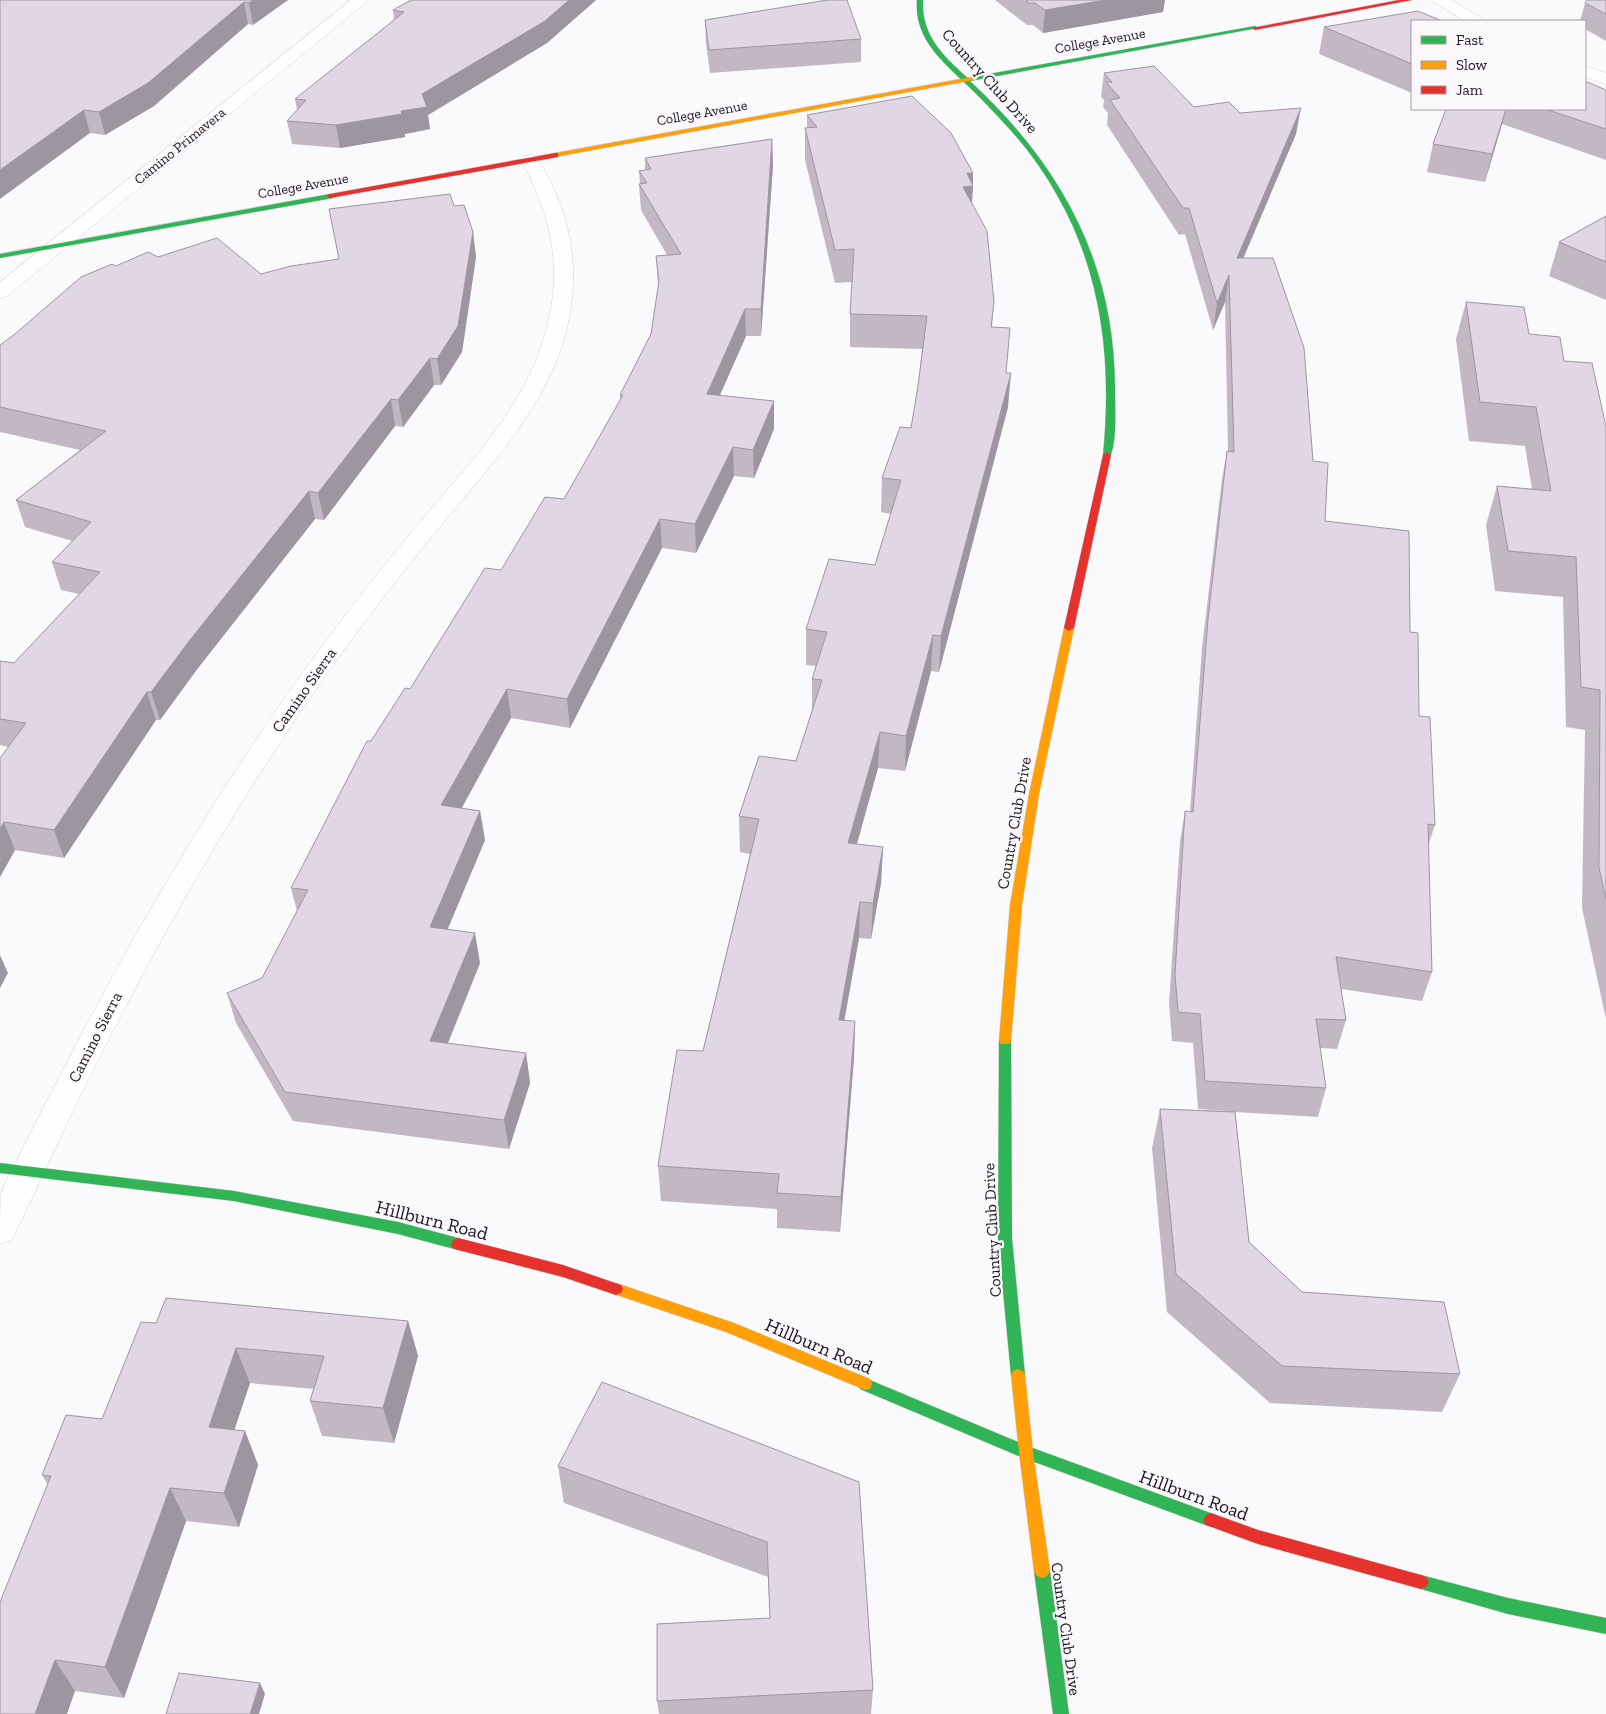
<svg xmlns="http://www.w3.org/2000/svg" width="1606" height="1714" font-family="'Zilla Slab',serif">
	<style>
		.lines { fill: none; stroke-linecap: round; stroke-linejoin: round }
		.street-casing { stroke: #d5d2d7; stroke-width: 1 }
		.fast-casing { stroke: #d5d2d7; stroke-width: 1 }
		.slow-casing { stroke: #d5d2d7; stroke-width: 1 }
		.jam-casing { stroke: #d5d2d7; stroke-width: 1 }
		.street { fill: #fefefe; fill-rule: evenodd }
		.fast { fill: #30b455; fill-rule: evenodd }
		.slow { fill: #ff9f0a; fill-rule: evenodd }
		.jam { fill: #e5322d; fill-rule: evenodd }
		.wall { fill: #c1b8c4 }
		.shaded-wall { fill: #9d96a0 }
		.building { fill: #e0d6e4; stroke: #9d96a0 }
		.labels { text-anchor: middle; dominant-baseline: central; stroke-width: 4.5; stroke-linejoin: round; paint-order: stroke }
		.far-street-label { font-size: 14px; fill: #1a151c; stroke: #fbf8fc }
		.street-label { font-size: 16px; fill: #1a151c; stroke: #fbf8fc }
		.near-street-label { font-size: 19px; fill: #1a151c; stroke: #fbf8fc }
	</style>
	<rect width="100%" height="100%" fill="#faf9fb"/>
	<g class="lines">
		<g class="street-casing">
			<g id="street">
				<path d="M351,0H369L7,296L0,298V282Z"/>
				<path d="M1432,0H1451L1482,18L1484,21H1465L1435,3Z"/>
				<path d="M1585,66L1606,73V84L1585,77Z"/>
				<path d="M530,155L536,156C573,212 583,278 563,343C539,417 482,475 434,534C391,586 350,640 312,695C225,821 150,955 82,1092C58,1141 36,1191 12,1240L0,1244C0,1229 0,1208 1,1194C6,1178 16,1163 23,1148C40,1115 57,1081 75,1047C159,886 255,729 368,586C390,558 413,530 436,503C478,454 523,404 543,341C564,275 554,220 521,160L524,156Z"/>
			</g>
		</g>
		<g class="fast-casing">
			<g id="fast">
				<path d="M917,0H923C921,36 944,57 969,79L972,77L1255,26L1258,28L970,81C1062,166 1116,265 1115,393C1115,411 1117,441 1110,457H1104L1103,455C1112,365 1103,275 1057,195C1042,168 1024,144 1003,122C991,109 979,96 966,84C941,60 914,38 917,0Z"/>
				<path d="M330,194L334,196L333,198L0,258V254Z"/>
				<path d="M1005,1036L1009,1038L1011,1041L1012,1238L1025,1375L1023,1379L1018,1381L1013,1379L1011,1375L998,1238L999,1041L1001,1038Z"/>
				<path d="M0,1163L234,1191L398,1222L458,1238L463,1240L465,1244L463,1248L458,1250L398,1234L234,1201L0,1173Z"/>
				<path d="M865,1378L1030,1447L1216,1515L1219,1520L1216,1525L1211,1527L1021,1457L860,1389L858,1384L860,1379Z"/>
				<path d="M1042,1564L1047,1566L1050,1571L1069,1714H1053L1034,1571L1037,1566Z"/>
				<path d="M1421,1575L1508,1598L1606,1618V1634L1508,1614L1421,1589L1416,1587L1413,1582L1416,1577Z"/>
			</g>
		</g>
		<g class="slow-casing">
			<g id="slow">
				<path d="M972,77L974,78V80L555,157L551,155L555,153Z"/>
				<path d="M1069,625L1074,628L1039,794L1022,905L1011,1041L1009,1044H1001L999,1041L1010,905L1029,794L1064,628Z"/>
				<path d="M616,1283L734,1323L870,1379L872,1384L870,1389L865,1390L726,1332L611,1293L609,1289L611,1285Z"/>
				<path d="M1018,1369L1023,1371L1025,1375L1033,1452L1050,1571L1047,1576L1042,1578L1037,1576L1034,1571L1019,1452L1011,1375L1013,1371Z"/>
			</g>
		</g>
		<g class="jam-casing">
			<g id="jam">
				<path d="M1399,0H1412L1255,30L1252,28Z"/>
				<path d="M555,153H558V157L330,198L326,196L330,194Z"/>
				<path d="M1107,452L1111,455L1074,628L1069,631L1064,628L1103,455Z"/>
				<path d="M458,1238L563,1265L621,1285L623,1289L621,1293L616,1295L563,1277L458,1250L453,1248L451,1244L453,1240Z"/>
				<path d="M1211,1513L1258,1530L1421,1575L1426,1577L1429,1582L1426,1587L1421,1589L1258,1544L1206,1525L1203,1520L1206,1515Z"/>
			</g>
		</g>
		<use href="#street" class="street"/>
		<use href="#fast" class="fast"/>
		<use href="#slow" class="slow"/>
		<use href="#jam" class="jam"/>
	</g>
	<g class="wall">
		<path d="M0,0H288L253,25L248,24L154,106L105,135L90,133Z"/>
		<path d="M411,0H596L547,43L428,115L430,129L405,134V137L340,148L292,144L287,121L297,110L295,99L394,20L393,10Z"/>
		<path d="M995,0H1165L1163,12L1043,33L1033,25H1027Z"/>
		<path d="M1606,0V41L1585,29V21H1580L1585,3Z"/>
		<path d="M705,20L861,39V62L710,73L706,43Z"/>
		<path d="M1412,21V93L1319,54L1324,27Z"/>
		<path d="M1104,73L1194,107L1240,113L1296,134L1243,258L1313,461L1325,521L1410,632L1419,716L1435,825L1428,846L1432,972L1422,1001L1341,989L1346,1020L1337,1049L1320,1048L1326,1088L1318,1117L1235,1112L1249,1242L1302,1292L1460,1374L1442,1412L1270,1403L1167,1312L1152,1148L1160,1109L1227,1111L1198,1109L1193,1043L1172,1041L1169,1003L1180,841L1185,811L1190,812L1202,648L1222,479L1227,451H1228L1225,302L1213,330L1185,234L1179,235L1107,125L1108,113L1103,107L1104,100L1101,97Z"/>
		<path d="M1606,90V160L1502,124L1485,182L1427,172L1433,144L1446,109H1585Z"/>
		<path d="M807,115L973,173L972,204L994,302L992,327L1006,373L1008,407L939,672L931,671L905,771L878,768L857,844L883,847L881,883L871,939L859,938L844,1021H855L854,1057L840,1232L777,1228V1209L661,1201L658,1166L703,1051L750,854L740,852L739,816L796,761L812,711V679L816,666L806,665V629L875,565L891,514L881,512L882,478L911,428L918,386L922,349L850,347V314L852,282L835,283L805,160V128H807Z"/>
		<path d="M772,139L773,165L761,336H746L720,395L774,429L754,478L734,476L696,553L662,548L570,728L511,718L461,808L480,811L485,840L447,930L480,963L448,1043L526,1053L530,1083L509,1149L293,1121L236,1023L227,993L262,978L297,911L291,888L371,741L501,570L564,499L620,401V395L651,334L658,286L656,256L667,255L641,210L639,184L640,183L639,171L645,170V158Z"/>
		<path d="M454,206L473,232L476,257L462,352L441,385H434L403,427L395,426L324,520L315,519L198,668L160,720H156L64,858L15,850L0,877L8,747L0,745V661L14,663L79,594L61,590L52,562L72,541L25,527L16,500L80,450L0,432V345L116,266L158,257L261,274L339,259L329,209Z"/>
		<path d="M1606,216V300L1549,276L1559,242Z"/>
		<path d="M1466,302L1529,334L1564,361L1606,427V1019L1582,908L1585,730L1566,727L1563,597L1495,591L1486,525L1497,486L1532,489L1525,446L1469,441L1456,339Z"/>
		<path d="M408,1321L418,1356L394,1443L322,1436L310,1401L314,1389L250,1383L234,1430L245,1431L258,1465L239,1527L186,1521L124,1698L75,1691L0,1714L48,1485L42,1475L102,1419L156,1323Z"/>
		<path d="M558,1466L859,1482L873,1690L871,1714H659L657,1701L770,1618L768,1577L564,1503Z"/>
	</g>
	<g class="shaded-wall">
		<path d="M253,0H288L253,25L249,3Z"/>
		<path d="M569,0H596L547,43L428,115L430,129L405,134V137L340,148L336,125L401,111L422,94Z"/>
		<path d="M1106,0H1165L1163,12L1043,33L1045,10Z"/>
		<path d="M244,2L248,24L154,106L105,135L99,112Z"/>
		<path d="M1301,108L1296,134L1232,285L1237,258Z"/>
		<path d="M1506,109L1502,124L1485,182L1492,154Z"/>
		<path d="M84,110L90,133L0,199V170Z"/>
		<path d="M772,139L773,165L761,336V309Z"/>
		<path d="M967,173H973V186L971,218L963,187Z"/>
		<path d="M473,232L476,257L462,352L441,385L437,359Z"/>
		<path d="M1229,275L1225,302L1213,330L1217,303Z"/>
		<path d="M745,309L746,336L708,422L707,394Z"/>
		<path d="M430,358L434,385L403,427L398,400Z"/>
		<path d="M1011,373L1008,407L939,672L941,636Z"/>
		<path d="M391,399L395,426L324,520L318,493Z"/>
		<path d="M774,401V429L754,478L753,450Z"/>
		<path d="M733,447L734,476L696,553L695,524Z"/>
		<path d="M309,491L315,519L198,668L160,720L151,692L190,640Z"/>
		<path d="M660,519L662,548L570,728L567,699Z"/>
		<path d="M933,635L931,671L905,771L906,736Z"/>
		<path d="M507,689L511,718L447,835L441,805Z"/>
		<path d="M147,692L156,720L64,858L54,830Z"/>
		<path d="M880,732L878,768L847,879L848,843Z"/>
		<path d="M480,811L485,840L436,957L430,927Z"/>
		<path d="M4,822L15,850L0,877V829Z"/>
		<path d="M883,847L881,883L871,939L873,903Z"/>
		<path d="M860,902L859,938L838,1056L839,1020Z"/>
		<path d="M475,933L480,963L437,1070L430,1041Z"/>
		<path d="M0,955L8,973L0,988Z"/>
		<path d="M855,1021L854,1057L840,1232L841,1197Z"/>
		<path d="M526,1053L530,1083L509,1149L504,1120Z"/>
		<path d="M408,1321L418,1356L394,1443L383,1408Z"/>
		<path d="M236,1348L250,1383L224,1461L209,1427Z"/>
		<path d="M245,1431L258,1465L239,1527L224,1493Z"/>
		<path d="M170,1488L186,1521L124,1698L105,1667Z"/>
		<path d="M55,1660L75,1691L67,1714H35Z"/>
		<path d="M260,1683L265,1694L259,1714H250Z"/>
	</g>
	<g class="building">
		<path d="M0,0H253L249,3L244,2L148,83L99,112L84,110L0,170Z"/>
		<path d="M411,0H569L545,21L422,94L427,107L401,111L402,114L336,125L287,121L306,100L295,99L404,12L393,10Z"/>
		<path d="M827,0H847L861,39L709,50L705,20Z"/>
		<path d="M1026,0H1106L1045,10L1035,3H1029Z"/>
		<path d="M1587,0H1606V14L1585,3Z"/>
		<path d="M1418,11L1442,21H1412V64L1324,27Z"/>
		<path d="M1154,66L1194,107L1229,102L1240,113L1301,108L1237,258H1273L1304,348L1313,461L1328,463L1325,521L1409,531L1410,632L1418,633L1419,716L1430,717L1435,825L1428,824L1432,972L1336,957L1346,1020L1316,1019L1326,1088L1205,1081L1200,1014L1178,1012L1175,974L1185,811L1193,812L1208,619L1227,451L1234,452L1229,275L1217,303L1189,208H1183L1110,100L1120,98L1106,82H1112L1104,73Z"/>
		<path d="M1585,81L1606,90V129L1545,109H1585Z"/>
		<path d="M912,96L951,133L973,173H967L973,186L963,187L987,231L994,302L991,327L1010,328L1006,373H1011L941,636L933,635L906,736L880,732L848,843L883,847L873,903L860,902L839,1020L855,1021L841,1197L777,1193L779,1174L658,1166L677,1050L703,1051L759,819L739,816L759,756L796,761L822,680L812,679L827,632L806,629L829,559L875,565L901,480L882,478L900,427L911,428L918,386L927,316L850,314L854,249L835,250L805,128L817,127L807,115Z"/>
		<path d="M1446,109H1506L1492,154L1433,144Z"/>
		<path d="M772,139L761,309H745L707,394L774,401L753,450L733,447L695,524L660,519L567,699L507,689L441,805L480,811L430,927L475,933L430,1041L526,1053L504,1120L285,1092L227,993L262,978L308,890L291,888L367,741H371L405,688L410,689L485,568L501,570L545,497L564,499L623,395H620L651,334L659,281L656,256L681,254L639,184L647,183L639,171L651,169L645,158Z"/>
		<path d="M450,194L454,206L464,205L473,232L458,326L437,359L430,358L398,400L391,399L318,493L309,491L190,640L151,692H147L54,830L4,822L0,829V758L26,723L0,719V661L14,663L100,572L52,562L91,522L16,500L106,431L0,407V345L15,334L81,277L112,264L116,266L148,252L158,257L217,238L261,274L291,266L339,259L329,209Z"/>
		<path d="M1606,216V262L1559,242Z"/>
		<path d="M1466,302L1524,307L1529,334L1560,337L1564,361L1592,363L1606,427V899L1599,868L1600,690L1581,687L1576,557L1508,551L1497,486L1551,491L1536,407L1480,402Z"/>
		<path d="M1160,1109L1235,1112L1249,1242L1302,1292L1444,1302L1460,1374L1282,1366L1176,1274Z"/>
		<path d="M166,1298L408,1321L383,1408L310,1401L324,1356L236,1348L209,1427L245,1431L224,1493L170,1488L105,1667L55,1660L35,1714H0V1602L51,1476L42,1475L66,1415L102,1419L141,1322L156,1323Z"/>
		<path d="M602,1382L859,1482L873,1690L657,1701V1624L770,1618L767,1542L558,1466Z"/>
		<path d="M179,1673L260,1683L250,1714H166Z"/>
	</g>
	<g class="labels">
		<g class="far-street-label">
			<text transform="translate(1100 41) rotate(-10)">College Avenue</text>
			<text transform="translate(702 113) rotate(-10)">College Avenue</text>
			<text transform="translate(180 146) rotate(-39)">Camino Primavera</text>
			<text transform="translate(303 186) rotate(-10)">College Avenue</text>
		</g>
		<g class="street-label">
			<text transform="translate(990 81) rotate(48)">Country Club Drive</text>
			<text transform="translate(304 690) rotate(-55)">Camino Sierra</text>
			<text transform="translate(1014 823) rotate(-80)">Country Club Drive</text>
			<text transform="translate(95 1037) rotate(-63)">Camino Sierra</text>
			<text transform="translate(992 1230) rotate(-93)">Country Club Drive</text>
			<text transform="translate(1066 1629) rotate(82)">Country Club Drive</text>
		</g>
		<g class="near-street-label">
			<text transform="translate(432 1220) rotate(14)">Hillburn Road</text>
			<text transform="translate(819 1346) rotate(23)">Hillburn Road</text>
			<text transform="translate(1194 1495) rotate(20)">Hillburn Road</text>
		</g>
	</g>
	<rect x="1411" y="20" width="175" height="90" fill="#fbf8fc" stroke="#a19da2"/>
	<rect x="1421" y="36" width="25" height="8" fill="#30b455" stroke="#a19da2"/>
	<text x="1456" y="45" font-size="15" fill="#1a151c">Fast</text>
	<rect x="1421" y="61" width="25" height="8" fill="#ff9f0a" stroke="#a19da2"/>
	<text x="1456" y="70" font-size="15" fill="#1a151c">Slow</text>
	<rect x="1421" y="86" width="25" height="8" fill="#e5322d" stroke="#a19da2"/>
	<text x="1456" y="95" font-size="15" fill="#1a151c">Jam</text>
</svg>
